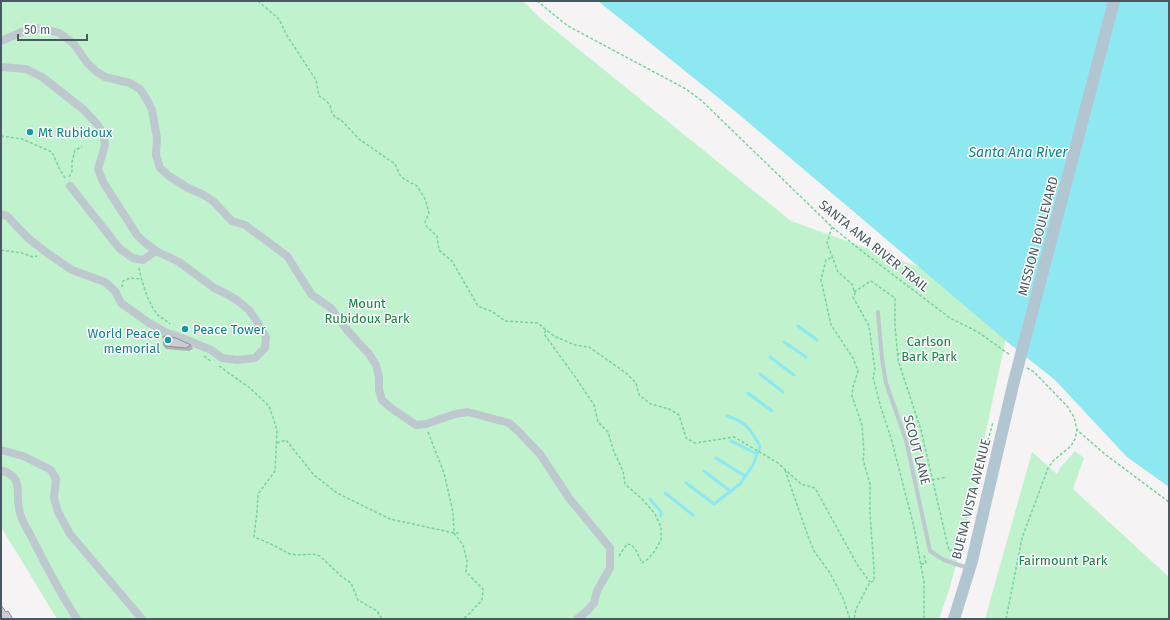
<svg xmlns="http://www.w3.org/2000/svg" width="1170" height="620" font-family="'Fira Sans',sans-serif">
	<style>
		.green { fill: #c1f2ce }
		.water { fill: #8de8f1 }
		.lines { fill: none; stroke-linecap: round; stroke-linejoin: round }
		.stream { stroke: #8de8f1; stroke-width: 3 }
		.path { stroke: #77d39b; stroke-width: 1.5; stroke-dasharray: 3 2; stroke-linecap: butt }
		.lane { stroke: #bdc9cf; stroke-width: 4 }
		.street { stroke: #bdc9cf; stroke-width: 8 }
		.primary { stroke: #b2c6d2; stroke-width: 12 }
		.wall { fill: #aeb1b5 }
		.building { fill: #caced2; stroke: #8d9093 }
		.culture-dot { fill: #0f9aa8; stroke: #fff; stroke-width: 1.5 }
		.labels { text-anchor: middle; dominant-baseline: central; stroke-width: 3; stroke-linejoin: round; paint-order: stroke }
		.culture-label { font-size: 13px; fill: #0d838f; stroke: #fff; text-anchor: start }
		.street-label { font-size: 13px; fill: #495961; stroke: #fff }
		.park-label { font-size: 13px; fill: #13833f; stroke: #fff }
		.water-label { font-size: 14px; font-style: italic; fill: #09828e; stroke: #fff }
	</style>
	<rect width="100%" height="100%" fill="#f5f3f3"/>
	<g class="green">
		<path d="M1,1H523L540,18L791,221L1014,301L962,543L949,590L939,619H57L1,527Z"/>
		<path d="M1075,451L1084,458L1073,489L1169,577V619H985L1032,452L1057,474L1060,468Z"/>
	</g>
	<path class="water" d="M598,1H1169V487L1127,457L1055,380L1011,345L736,112Z"/>
	<g class="lines">
		<g class="stream">
			<path d="M798,326L817,340"/>
			<path d="M784,342L806,357"/>
			<path d="M770,357L794,375"/>
			<path d="M760,374L783,392"/>
			<path d="M748,393L772,411"/>
			<path d="M731,441L757,454"/>
			<path d="M716,458L745,476"/>
			<path d="M704,471L730,491"/>
			<path d="M686,483L714,504L740,484L753,465L760,446C750,429 747,422 727,416"/>
			<path d="M665,493L693,515"/>
			<path d="M650,499L661,512V516"/>
		</g>
		<g class="path">
			<path d="M258,1L279,19L286,34L316,80L319,96L325,100L330,105L332,113L335,117L342,121L359,139L395,164L400,175L404,179L417,186L424,197L427,205L429,213L425,222L427,227L437,236L439,250L452,261L478,306L493,312L505,321L538,323L546,330"/>
			<path d="M537,1L568,26L686,89L702,101L832,227L863,252L950,318L978,332L1010,355"/>
			<path d="M1,136L22,139L52,152L60,170L66,179"/>
			<path d="M69,177L72,171V162L75,150L82,147"/>
			<path d="M832,227L827,243L838,272L852,284L855,294L853,297L869,326L875,370L873,377L881,408L891,438L914,527L924,582V619"/>
			<path d="M1,250L22,253L33,257L37,256"/>
			<path d="M831,258L826,260L821,280L831,325L853,358L858,371L853,387L852,396L862,425L864,452L863,460L870,484V513L874,569V581L870,582L856,609L854,619"/>
			<path d="M139,268C142,283 149,307 160,317C164,319 167,321 170,324"/>
			<path d="M122,287L123,281L130,278L141,279"/>
			<path d="M854,292L871,281L895,298V325L898,360L921,430L949,551L957,548L961,539L993,422"/>
			<path d="M897,354L912,352"/>
			<path d="M204,356L212,362"/>
			<path d="M219,366L250,388L269,406L277,430L275,471L258,494L257,512L254,537L271,544L290,554L299,555L313,554L320,556L342,577L351,583L358,600L377,611L382,619"/>
			<path d="M1027,368L1034,372L1067,406L1074,417L1077,430L1106,455L1169,502"/>
			<path d="M428,432L444,473L453,512L454,533L463,545L467,561L466,572L483,589L482,600L467,616L462,619"/>
			<path d="M277,443L286,440L314,475L337,493L390,519L454,533H459"/>
			<path d="M785,470L809,539L814,551L830,573L843,598L850,619"/>
			<path d="M932,480L947,477"/>
			<path d="M619,556L627,544L632,545L637,552L642,563L648,559L654,552L661,540V527L655,514L643,500L625,484L623,471L614,452L608,432L598,422L594,405L576,378L544,334L546,330L556,337L575,345L589,347L626,373L636,383L639,395L651,404L669,409L679,415L686,438L695,443L734,437L778,463L801,484L815,488L858,566L870,582"/>
			<path d="M921,564L926,563L924,555"/>
			<path d="M1006,619L1022,538L1048,468L1054,460L1071,446L1075,439L1077,430"/>
		</g>
		<path class="lane" d="M878,312L882,359L886,383L906,440L930,551L944,560L968,568"/>
		<g class="street">
			<path d="M1,41L24,31L35,28L48,30L59,33L73,43L88,64L97,72L105,77L130,83L140,89L147,100L152,110L157,138L156,155L160,168L169,176L188,188L202,194L213,201L232,221L245,225L287,256L312,295L331,308L347,330L369,354L376,365L379,377V390L382,400L391,408L416,425L426,424L455,414L468,412L509,423L518,431L540,454L569,498L610,548V568L597,591L594,603L587,611L577,619"/>
			<path d="M1,67L26,69L42,77L83,109L97,124L103,133L105,145L98,169L103,182L137,235L144,242L156,251L179,262L214,288L225,293L238,301L249,310L258,323L266,337L265,348L255,358L237,360L222,358L211,350L182,338"/>
			<path d="M70,186L120,249L133,258L143,260L156,251"/>
			<path d="M1,214L7,216L28,238L47,253L72,270L105,282L115,291L121,303L149,323L165,332L177,336"/>
			<path d="M1,450L23,456L51,470L56,479L54,498L58,512L70,534L142,619"/>
			<path d="M1,470C26,478 14,494 20,513C22,522 28,530 32,538C46,566 60,593 77,619"/>
		</g>
		<path class="primary" d="M954,619L972,561L1013,385L1114,1"/>
	</g>
	<path class="wall" d="M191,345L193,349L189,351L166,349L164,346Z"/>
	<g class="building">
		<path d="M163,336L176,338L191,345L186,348L164,346Z"/>
		<path d="M1,605L6,612L8,611L13,619H1Z"/>
	</g>
	<g class="culture-dot">
		<circle cx="30" cy="132" r="4"/>
		<circle cx="185" cy="329" r="4"/>
		<circle cx="168" cy="340" r="4"/>
	</g>
	<g class="labels">
		<g class="culture-label">
			<text x="38" y="132">Mt Rubidoux</text>
			<text x="193" y="329">Peace Tower</text>
			<text x="160" y="333" text-anchor="end">World Peace<tspan x="160" dy="15">memorial</tspan></text>
		</g>
		<g class="street-label">
			<text transform="translate(1038 236) rotate(-75)">MISSION BOULEVARD</text>
			<text transform="translate(874 246) rotate(39)">SANTA ANA RIVER TRAIL</text>
			<text transform="translate(917 450) rotate(75)">SCOUT LANE</text>
			<text transform="translate(971 499) rotate(-76)">BUENA VISTA AVENUE</text>
		</g>
		<g class="park-label">
			<text x="367" y="303">Mount<tspan x="367" dy="15">Rubidoux Park</tspan></text>
			<text x="929" y="341">Carlson<tspan x="929" dy="15">Bark Park</tspan></text>
			<text x="1063" y="560">Fairmount Park</text>
		</g>
		<g class="water-label">
			<text x="1018" y="152">Santa Ana River</text>
		</g>
	</g>
	<rect width="1170" height="620" fill="none" stroke="#495961" stroke-width="4"/>
	<path d="M18 34v6h69v-6" fill="none" stroke="#495961" stroke-width="2"/>
	<text x="24" y="34" font-size="12" fill="#495961" stroke="#ffffff" stroke-width="3" paint-order="stroke">50 m</text>
</svg>
